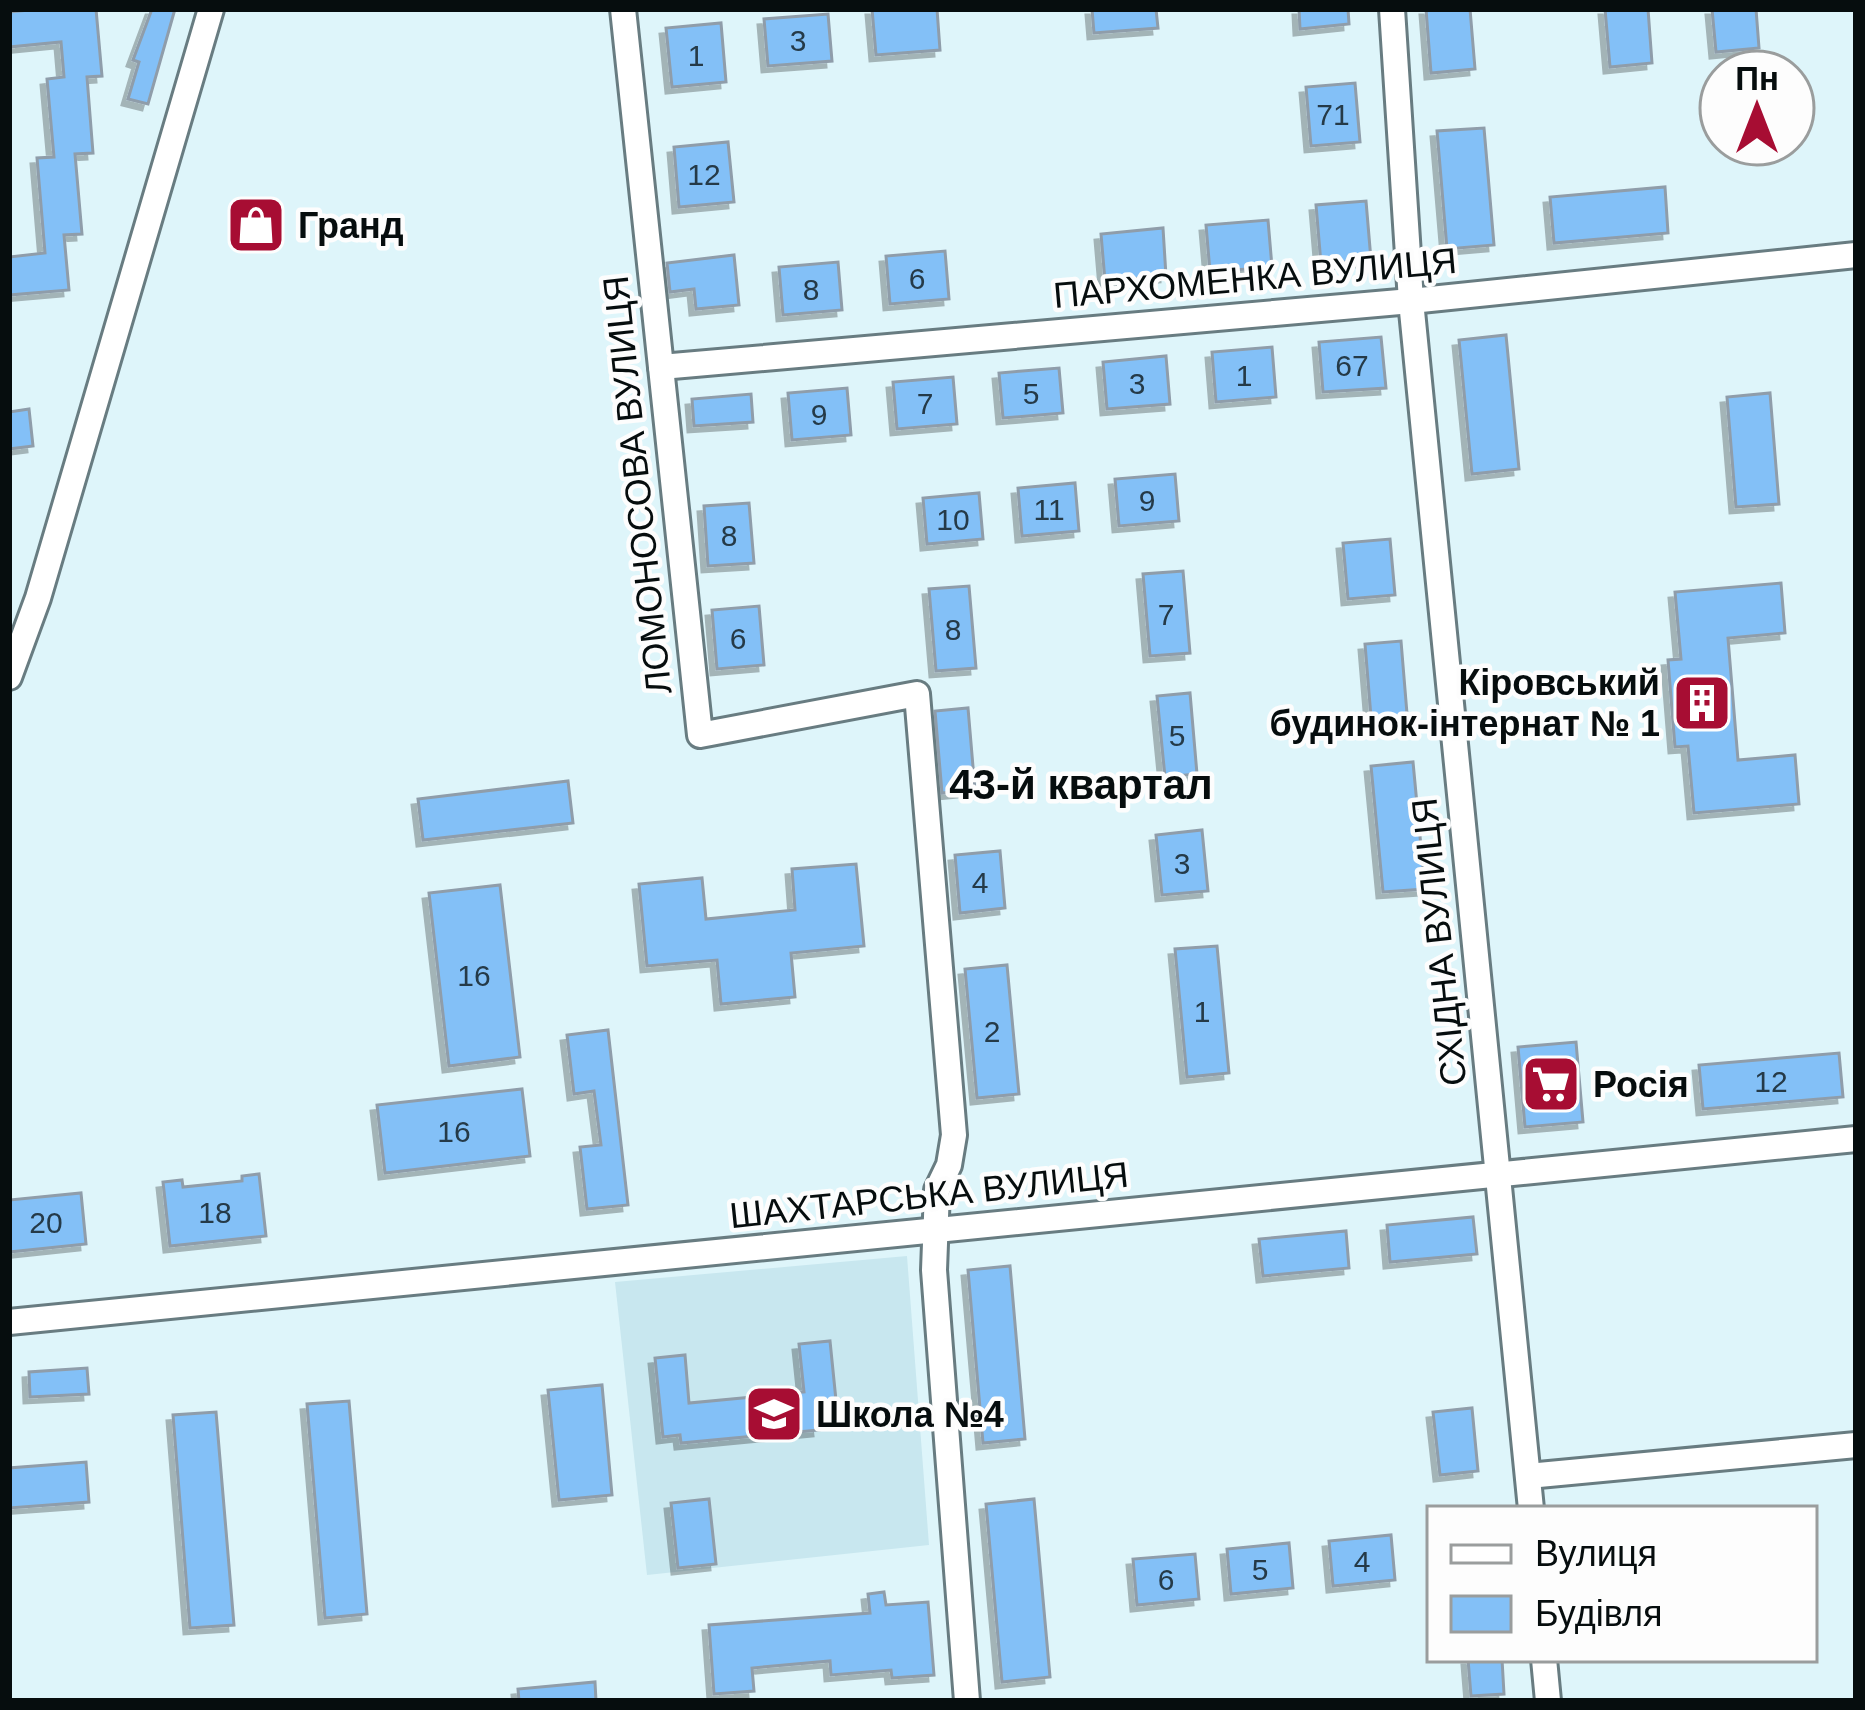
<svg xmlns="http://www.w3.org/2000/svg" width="1865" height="1710" font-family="Helvetica,sans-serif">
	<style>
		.built { fill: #c8e7ef }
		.building { fill: #83c0f7; stroke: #8f9daa; stroke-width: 3; filter: url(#shadow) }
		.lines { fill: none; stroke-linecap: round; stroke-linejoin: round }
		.street-casing { stroke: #687c81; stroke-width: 30 }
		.street { stroke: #fff; stroke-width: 24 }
		.labels { text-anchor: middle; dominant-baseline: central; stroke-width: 9; stroke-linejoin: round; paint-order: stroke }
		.number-label { font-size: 30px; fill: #253a48 }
		.poi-label { font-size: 36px; font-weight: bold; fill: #060d0e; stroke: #fdfdfd; text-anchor: start }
		.street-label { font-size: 36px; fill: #060d0e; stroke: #fdfdfd }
		.quarter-label { font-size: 42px; font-weight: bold; fill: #060d0e; stroke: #fdfdfd }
	</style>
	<defs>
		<filter id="shadow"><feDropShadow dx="-6" dy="6" stdDeviation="0" flood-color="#0004"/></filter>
	</defs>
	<rect width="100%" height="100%" fill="#def5fa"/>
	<path class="built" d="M907,1256L929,1545L647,1575L615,1282Z"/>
	<g class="building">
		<path d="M40,9H96L102,76L87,77L93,153L75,154L82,234L64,235L69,290L9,295V257L45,253L37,158L54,157L47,79L64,77L61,42L9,47V12Z"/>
		<path d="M152,9H175L148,104L128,99L139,62L133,60Z"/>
		<path d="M872,9H937L940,50L876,55Z"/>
		<path d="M1092,9H1156L1158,28L1094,33Z"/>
		<path d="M1299,9H1348L1349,24L1300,29Z"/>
		<path d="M1426,9H1470L1475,69L1431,73Z"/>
		<path d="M1605,9H1648L1652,63L1610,67Z"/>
		<path d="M1712,9H1756L1759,48L1716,52Z"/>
		<path d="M828,14L832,61L768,66L764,19Z"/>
		<path d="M721,23L726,82L672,87L666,28Z"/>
		<path d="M1355,83L1360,142L1311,146L1306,87Z"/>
		<path d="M1484,128L1494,245L1447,249L1437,131Z"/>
		<path d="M728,142L734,202L679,207L674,147Z"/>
		<path d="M1665,187L1668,233L1554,243L1550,197Z"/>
		<path d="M1366,201L1371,260L1321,264L1316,205Z"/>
		<path d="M1268,220L1272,267L1210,272L1206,225Z"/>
		<path d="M1163,228L1166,276L1105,281L1101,234Z"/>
		<path d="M945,251L949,299L890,304L886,256Z"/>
		<path d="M734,255L739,305L696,309L694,289L670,292L667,263Z"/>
		<path d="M838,262L842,310L783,315L779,267Z"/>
		<path d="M1506,335L1519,469L1472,474L1459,340Z"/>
		<path d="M1381,337L1386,388L1323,392L1319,342Z"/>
		<path d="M1272,347L1276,397L1216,402L1212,352Z"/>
		<path d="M1166,356L1170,404L1107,409L1103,362Z"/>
		<path d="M1059,368L1063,413L1003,418L999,373Z"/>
		<path d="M953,377L957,424L897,429L893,382Z"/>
		<path d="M847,388L851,435L792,440L788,393Z"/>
		<path d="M1770,393L1779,504L1736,507L1727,397Z"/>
		<path d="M751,394L753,422L694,426L692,399Z"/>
		<path d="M29,409L33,446L9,449V412Z"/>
		<path d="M1175,474L1179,521L1119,526L1115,479Z"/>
		<path d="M1075,483L1079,531L1022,536L1018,488Z"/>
		<path d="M979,493L983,539L927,544L923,498Z"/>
		<path d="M749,503L754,563L708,566L704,506Z"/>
		<path d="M1390,539L1395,595L1348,599L1343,543Z"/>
		<path d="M1183,571L1190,653L1150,656L1143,574Z"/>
		<path d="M1781,583L1785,633L1728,638L1738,760L1795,755L1799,804L1694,813L1688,746L1675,747L1668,660L1681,659L1675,592Z"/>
		<path d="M969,586L976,668L936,671L929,589Z"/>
		<path d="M759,606L764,665L717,669L712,610Z"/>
		<path d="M1401,641L1408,726L1372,729L1365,644Z"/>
		<path d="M1190,693L1197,774L1165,777L1157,696Z"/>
		<path d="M968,708L975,790L942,793L935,711Z"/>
		<path d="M1413,762L1425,889L1383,892L1371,766Z"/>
		<path d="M568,781L573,823L423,840L418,799Z"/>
		<path d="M1202,830L1208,891L1162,895L1156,835Z"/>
		<path d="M1000,851L1005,908L960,913L955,855Z"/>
		<path d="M856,864L864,946L791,953L795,997L721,1004L717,960L647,966L639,884L702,878L706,919L795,910L792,869Z"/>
		<path d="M500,885L520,1057L449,1066L429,893Z"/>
		<path d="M1217,946L1229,1073L1187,1077L1175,949Z"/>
		<path d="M1007,965L1019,1094L977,1098L965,969Z"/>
		<path d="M608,1030L628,1205L587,1209L580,1147L601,1145L594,1091L574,1094L567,1035Z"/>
		<path d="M1576,1042L1583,1122L1525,1127L1518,1047Z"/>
		<path d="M1839,1053L1843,1097L1703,1109L1699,1065Z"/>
		<path d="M522,1089L530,1156L385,1173L377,1105Z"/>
		<path d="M259,1174L266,1236L170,1246L163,1182L182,1180L183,1187L242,1181V1176Z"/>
		<path d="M81,1193L86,1244L9,1252V1200Z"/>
		<path d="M1473,1217L1477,1254L1390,1262L1387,1225Z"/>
		<path d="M1346,1231L1349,1268L1263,1276L1259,1239Z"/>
		<path d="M1010,1266L1025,1439L983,1443L968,1270Z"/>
		<path d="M830,1341L838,1420L818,1422L819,1430L681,1443L680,1435L663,1437L655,1358L685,1355L689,1403L804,1392L799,1344Z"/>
		<path d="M87,1368L89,1394L30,1397L29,1372Z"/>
		<path d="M602,1385L612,1495L559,1500L548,1390Z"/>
		<path d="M349,1401L367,1614L325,1618L307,1404Z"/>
		<path d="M1472,1408L1478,1471L1440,1475L1433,1412Z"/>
		<path d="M216,1412L234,1625L190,1628L173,1415Z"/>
		<path d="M86,1462L89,1502L9,1508V1468Z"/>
		<path d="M709,1499L716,1564L678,1568L671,1503Z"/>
		<path d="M1034,1499L1050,1677L1002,1682L986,1504Z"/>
		<path d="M1391,1535L1395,1580L1333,1586L1329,1541Z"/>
		<path d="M1289,1543L1293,1588L1231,1594L1227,1549Z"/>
		<path d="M1195,1554L1199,1599L1137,1605L1133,1559Z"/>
		<path d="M884,1592L886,1605L928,1602L934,1675L892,1678L891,1670L831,1675L830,1661L752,1668L754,1691L714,1694L709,1625L870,1613L868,1594Z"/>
		<path d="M1468,1659H1502L1504,1694L1471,1696Z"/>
		<path d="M595,1682L596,1701H519L518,1689Z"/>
	</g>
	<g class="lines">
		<g class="street-casing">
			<g id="street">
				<path d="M623,9L700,735L917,694L954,1135L949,1165L937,1190L934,1270L967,1701"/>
				<path d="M1392,9L1411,301L1531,1509"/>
				<path d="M661,367L1411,301L1856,255"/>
				<path d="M9,677L38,598L211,9"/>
				<path d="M9,1322L1856,1139"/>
				<path d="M1528,1476L1856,1445"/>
				<path d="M1544,1659L1548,1701"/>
			</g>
		</g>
		<use href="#street" class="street"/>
	</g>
	<defs>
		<g id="shop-square" transform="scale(3)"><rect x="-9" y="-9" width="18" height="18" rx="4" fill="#a70d33" stroke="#fdfdfd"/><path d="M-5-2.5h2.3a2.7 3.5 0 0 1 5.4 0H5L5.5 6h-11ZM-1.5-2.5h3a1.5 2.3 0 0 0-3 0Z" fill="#fff"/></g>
		<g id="building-square" transform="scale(3)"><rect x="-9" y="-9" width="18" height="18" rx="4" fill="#a70d33" stroke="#fdfdfd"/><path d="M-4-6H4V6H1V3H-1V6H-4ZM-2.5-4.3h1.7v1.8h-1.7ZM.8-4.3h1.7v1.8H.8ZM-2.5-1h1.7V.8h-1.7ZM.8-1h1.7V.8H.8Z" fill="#fff"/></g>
		<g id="supermarket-square" transform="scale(3)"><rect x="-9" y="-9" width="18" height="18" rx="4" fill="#a70d33" stroke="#fdfdfd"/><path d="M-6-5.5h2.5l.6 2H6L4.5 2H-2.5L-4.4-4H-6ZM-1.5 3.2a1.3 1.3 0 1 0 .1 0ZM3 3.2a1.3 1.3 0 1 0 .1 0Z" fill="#fff"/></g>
		<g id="school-square" transform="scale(3)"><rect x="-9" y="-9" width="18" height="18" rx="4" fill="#a70d33" stroke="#fdfdfd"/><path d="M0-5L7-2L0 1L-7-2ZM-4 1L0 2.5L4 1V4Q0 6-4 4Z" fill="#fff"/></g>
	</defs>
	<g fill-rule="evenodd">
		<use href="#shop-square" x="256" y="225"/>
		<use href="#building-square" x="1702" y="703"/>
		<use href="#supermarket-square" x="1551" y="1084"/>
		<use href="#school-square" x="774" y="1414"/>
	</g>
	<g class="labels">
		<g class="number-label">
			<text x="798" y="40">3</text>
			<text x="696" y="55">1</text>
			<text x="1333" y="114">71</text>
			<text x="704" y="174">12</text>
			<text x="917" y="278">6</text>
			<text x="811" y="289">8</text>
			<text x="1352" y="365">67</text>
			<text x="1244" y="375">1</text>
			<text x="1137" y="383">3</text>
			<text x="1031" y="393">5</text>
			<text x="925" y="403">7</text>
			<text x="819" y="414">9</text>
			<text x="1147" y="500">9</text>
			<text x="1049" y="509">11</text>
			<text x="953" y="519">10</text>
			<text x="729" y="535">8</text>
			<text x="1166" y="614">7</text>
			<text x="953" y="629">8</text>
			<text x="738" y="638">6</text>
			<text x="1177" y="735">5</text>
			<text x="1182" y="863">3</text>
			<text x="980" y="882">4</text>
			<text x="474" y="975">16</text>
			<text x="1202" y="1011">1</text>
			<text x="992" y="1031">2</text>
			<text x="1771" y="1081">12</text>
			<text x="454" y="1131">16</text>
			<text x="215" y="1212">18</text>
			<text x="46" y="1222">20</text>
			<text x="1362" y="1561">4</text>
			<text x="1260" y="1569">5</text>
			<text x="1166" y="1579">6</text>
		</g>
		<g class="poi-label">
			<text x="298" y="225">Гранд</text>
			<text x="1660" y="682" text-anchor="end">Кіровський<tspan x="1660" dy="41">будинок-інтернат № 1</tspan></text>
			<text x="1593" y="1084">Росія</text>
			<text x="816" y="1414">Школа №4</text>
		</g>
		<g class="street-label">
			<text transform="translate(1255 278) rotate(-5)">ПАРХОМЕНКА ВУЛИЦЯ</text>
			<text transform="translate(637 485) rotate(-96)">ЛОМОНОСОВА ВУЛИЦЯ</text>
			<text transform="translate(1439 942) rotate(-96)">СХІДНА ВУЛИЦЯ</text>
			<text transform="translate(929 1195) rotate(-6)">ШАХТАРСЬКА ВУЛИЦЯ</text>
		</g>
		<g class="quarter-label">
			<text x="1081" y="784">43-й квартал</text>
		</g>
	</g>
	<rect width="1865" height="1710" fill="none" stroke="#060d0e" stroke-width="24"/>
	<rect x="1427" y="1506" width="390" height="156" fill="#fdfdfd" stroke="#9a9d9d" stroke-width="3"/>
	<rect x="1451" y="1545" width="60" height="18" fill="#ffffff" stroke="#9a9d9d" stroke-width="3"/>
	<text x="1535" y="1566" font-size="36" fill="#060d0e">Вулиця</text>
	<rect x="1451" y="1596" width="60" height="36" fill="#83c0f7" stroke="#9a9d9d" stroke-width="3"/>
	<text x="1535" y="1626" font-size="36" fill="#060d0e">Будівля</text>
	<g transform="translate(1757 108)"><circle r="57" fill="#fdfdfd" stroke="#9a9d9d" stroke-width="3"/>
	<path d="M0-9L21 45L0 30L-21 45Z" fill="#a70d33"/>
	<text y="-18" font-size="33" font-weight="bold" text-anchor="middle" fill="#060d0e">Пн</text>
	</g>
</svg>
